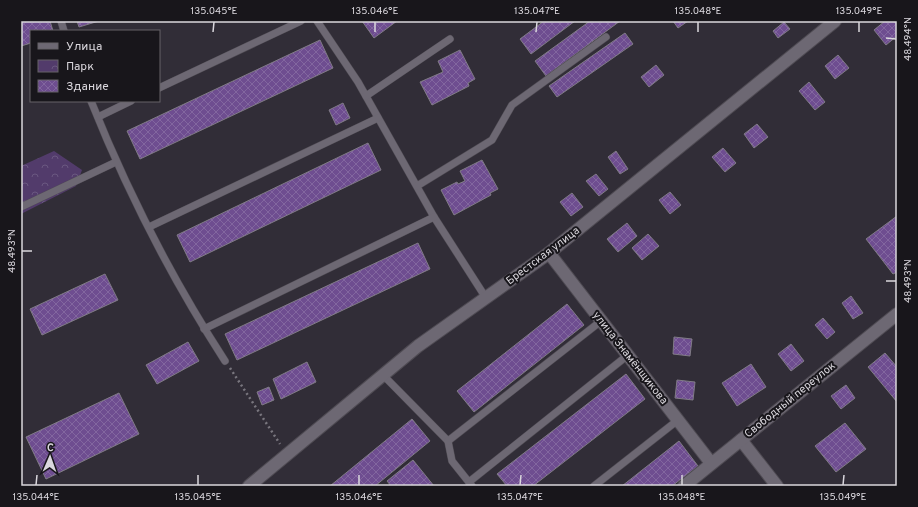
<svg xmlns="http://www.w3.org/2000/svg" width="918" height="507" font-family="Overpass,sans-serif">
	<style>
		.park { fill: url(#park-crowns) }
		.building { fill: url(#building-cross-hatch); stroke: #807b86 }
		.lines { fill: none; stroke-linecap: round; stroke-linejoin: round }
		.service-casing { stroke: #4f4b53; stroke-width: 8 }
		.minor-casing { stroke: #4f4b53; stroke-width: 14 }
		.tertiary-casing { stroke: #4f4b53; stroke-width: 14 }
		.path { stroke: #79767e; stroke-width: 2.5; stroke-dasharray: 2 3; stroke-linecap: butt }
		.service { stroke: #6d6873; stroke-width: 7 }
		.minor { stroke: #6d6873; stroke-width: 12 }
		.tertiary { stroke: #6d6873; stroke-width: 12 }
		.ticks { fill: none; stroke: #dad7dd; stroke-width: 1.5 }
		.labels { text-anchor: middle; dominant-baseline: central; stroke-width: 4; stroke-linejoin: round; paint-order: stroke }
		.street-label { font-size: 11px; fill: #dad7dd; stroke: #18161b }
		.neatline { fill: none; stroke: #dad7dd; stroke-width: 1.5 }
		.ticks-label { font-size: 10px; text-anchor: middle; fill: #dad7dd }
	</style>
	<defs>
		<pattern id="park-crowns" width="20" height="18" patternUnits="userSpaceOnUse"><rect width="20" height="18" fill="#523b6b"/><path d="M2 6a3 3 0 1 1 6 0M12 15a3 3 0 1 1 6 0" fill="none" stroke="#6a5780"/></pattern>
		<pattern id="building-cross-hatch" width="8" height="8" patternUnits="userSpaceOnUse"><rect width="8" height="8" fill="#6e4d90"/><path d="M0 0l8 8M0 8l8-8" fill="none" stroke="#82669f"/></pattern>
	</defs>
	<rect width="100%" height="100%" fill="#312d37"/>
	<path class="park" d="M54,151L82,170L76,186L21,214V166Z"/>
	<g class="building">
		<path d="M21,21H50L53,31H31V43L21,46Z"/>
		<path d="M77,21H99L79,27Z"/>
		<path d="M362,21H397L374,38Z"/>
		<path d="M544,21H575L531,54L520,39Z"/>
		<path d="M590,21H620L546,76L535,61Z"/>
		<path d="M673,21H688L678,28Z"/>
		<path d="M885,21L897,22V36L886,45L874,30Z"/>
		<path d="M784,22L790,29L778,38L773,31Z"/>
		<path d="M625,33L633,44L557,97L549,86Z"/>
		<path d="M320,40L333,68L140,159L127,131Z"/>
		<path d="M460,50L475,79L468,83L469,86L432,105L420,82L443,72L438,61Z"/>
		<path d="M838,55L849,68L835,79L825,66Z"/>
		<path d="M656,65L664,75L649,87L641,77Z"/>
		<path d="M809,82L825,102L815,110L799,91Z"/>
		<path d="M343,103L350,118L336,125L329,110Z"/>
		<path d="M757,124L768,137L754,148L744,134Z"/>
		<path d="M368,143L381,170L190,262L177,235Z"/>
		<path d="M723,148L736,163L725,172L712,157Z"/>
		<path d="M616,151L628,169L620,174L608,157Z"/>
		<path d="M482,160L498,189L490,193L491,195L454,215L441,190L457,182L458,184L465,181L460,171Z"/>
		<path d="M596,174L608,189L599,196L586,181Z"/>
		<path d="M670,192L681,205L670,214L659,200Z"/>
		<path d="M572,193L583,207L571,216L560,202Z"/>
		<path d="M897,216V272L893,274L866,239Z"/>
		<path d="M627,223L637,236L618,252L607,239Z"/>
		<path d="M648,234L659,246L642,260L632,248Z"/>
		<path d="M418,243L430,269L237,360L225,334Z"/>
		<path d="M105,274L118,300L42,335L30,309Z"/>
		<path d="M851,296L863,313L853,319L842,303Z"/>
		<path d="M567,304L584,325L474,412L457,391Z"/>
		<path d="M823,318L835,332L827,339L815,325Z"/>
		<path d="M674,337L692,339L690,356L673,354Z"/>
		<path d="M188,342L199,361L157,384L146,365Z"/>
		<path d="M791,344L804,361L791,371L778,354Z"/>
		<path d="M885,353L897,367V402L868,367Z"/>
		<path d="M307,362L316,382L281,399L273,379Z"/>
		<path d="M751,364L766,387L737,406L722,383Z"/>
		<path d="M626,374L645,399L533,486H507L497,474Z"/>
		<path d="M677,380L695,382L693,400L675,398Z"/>
		<path d="M846,385L855,398L841,409L831,396Z"/>
		<path d="M269,387L274,400L262,405L257,392Z"/>
		<path d="M119,393L139,434L46,479L26,437Z"/>
		<path d="M412,419L430,441L375,486H330Z"/>
		<path d="M845,423L866,449L836,472L815,446Z"/>
		<path d="M679,441L698,466L672,486H622Z"/>
		<path d="M413,460L434,486H391L387,481Z"/>
	</g>
	<g class="lines">
		<g class="service-casing">
			<g id="service">
				<path d="M61,21L64,31"/>
				<path d="M317,21L358,82L434,217L486,298"/>
				<path d="M159,88L301,21"/>
				<path d="M366,96L450,39"/>
				<path d="M91,101C127,191 172,279 225,361"/>
				<path d="M98,117L131,101"/>
				<path d="M417,186L492,140L512,105L606,37"/>
				<path d="M21,207L116,162"/>
				<path d="M149,227L378,118"/>
				<path d="M204,329L434,217"/>
				<path d="M383,375L448,441L452,461L472,486"/>
				<path d="M448,441L601,321"/>
				<path d="M469,482L628,355"/>
				<path d="M594,486L678,420"/>
			</g>
		</g>
		<g class="minor-casing">
			<g id="minor">
				<path d="M549,253L711,463"/>
				<path d="M741,440L777,486"/>
				<path d="M684,486L897,314"/>
			</g>
		</g>
		<g class="tertiary-casing">
			<path id="tertiary" d="M249,486L418,346L549,253L835,21"/>
		</g>
		<path class="path" d="M230,368L280,444"/>
		<use href="#service" class="service"/>
		<use href="#minor" class="minor"/>
		<use href="#tertiary" class="tertiary"/>
	</g>
	<path class="ticks" d="M213,32L214,22M375,32V22M536,32L537,22M698,32V22M859,32V22M886,38L896,39M22,251H32M886,281H896M36,485L37,475M198,485V475M359,485V475M520,485L521,475M682,485V475M843,485L844,475"/>
	<g class="labels">
		<g class="street-label">
			<text transform="translate(543 256) rotate(-37)">Брестская улица</text>
			<text transform="translate(630 358) rotate(52)">улица Знамёнщикова</text>
			<text transform="translate(790 400) rotate(-39)">Свободный переулок</text>
		</g>
	</g>
	<rect width="918" height="507" fill="none" stroke="#18161b" stroke-width="44"/>
	<rect x="30" y="30" width="130" height="72" fill="#18161b" stroke="#666369"/>
	<rect x="38" y="43" width="20" height="6" fill="#6d6873" stroke="#666369"/>
	<text x="66" y="50" font-size="12" fill="#dad7dd">Улица</text>
	<rect x="38" y="60" width="20" height="12" fill="url(#park-crowns)" stroke="#666369"/>
	<text x="66" y="70" font-size="12" fill="#dad7dd">Парк</text>
	<rect x="38" y="80" width="20" height="12" fill="url(#building-cross-hatch)" stroke="#666369"/>
	<text x="66" y="90" font-size="12" fill="#dad7dd">Здание</text>
	<g transform="translate(50 457) rotate(2)" stroke="#18161b" stroke-width="3" paint-order="stroke">
	<path d="M0-3L7 15L0 10L-7 15Z" fill="#dad7dd"/>
	<text y="-6" font-size="11" font-weight="bold" text-anchor="middle" fill="#dad7dd">С</text>
	</g>
	<rect x="22" y="22" width="874" height="463" class="neatline"/>
	<g class="ticks-label">
		<text x="214" y="14">135.045°E</text>
		<text x="375" y="14">135.046°E</text>
		<text x="537" y="14">135.047°E</text>
		<text x="698" y="14">135.048°E</text>
		<text x="859" y="14">135.049°E</text>
		<text transform="translate(907 39) rotate(-90)" y="4">48.494°N</text>
		<text transform="translate(11 251) rotate(-90)" y="4">48.493°N</text>
		<text transform="translate(907 281) rotate(-90)" y="4">48.493°N</text>
		<text x="36" y="500">135.044°E</text>
		<text x="198" y="500">135.045°E</text>
		<text x="359" y="500">135.046°E</text>
		<text x="520" y="500">135.047°E</text>
		<text x="682" y="500">135.048°E</text>
		<text x="843" y="500">135.049°E</text>
	</g>
</svg>
